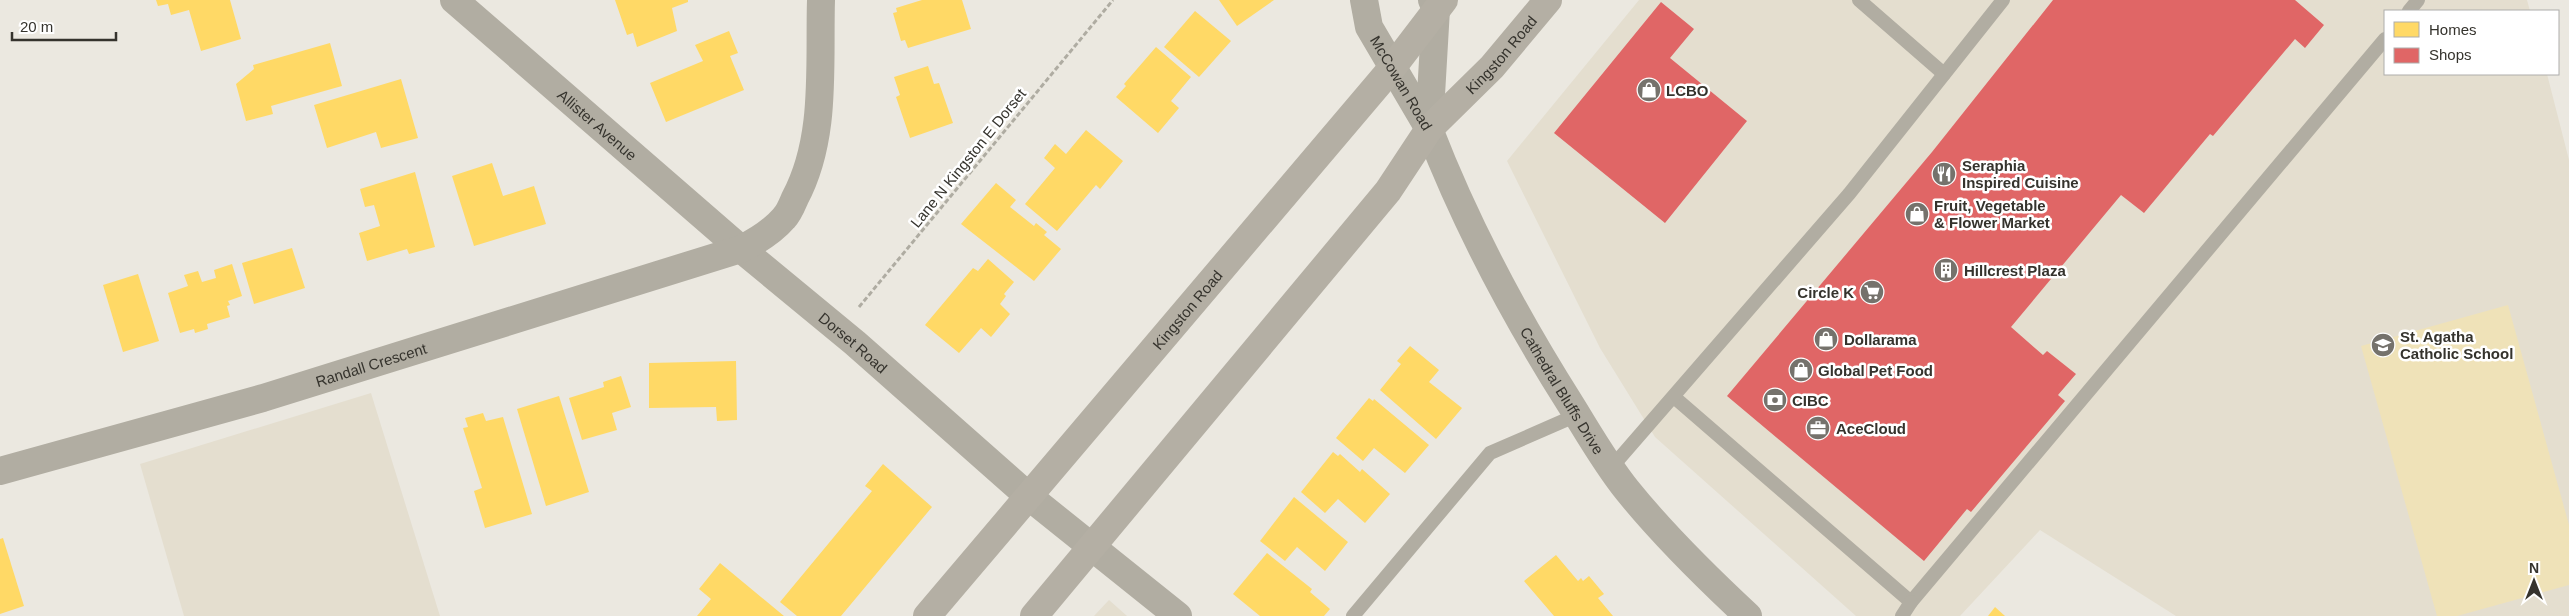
<svg xmlns="http://www.w3.org/2000/svg" width="2569" height="616" font-family="Arial,sans-serif">
	<style>
		.built { fill: #e4decf }
		.green { fill: #efe2b8 }
		.homes { fill: #ffd966 }
		.shops { fill: #e06666 }
		.lines { fill: none; stroke-linecap: round; stroke-linejoin: round }
		.path { stroke: #afaca2; stroke-width: 3; stroke-dasharray: 5 2.5; stroke-linecap: butt }
		.service { stroke: #b1ada2; stroke-width: 14 }
		.minor { stroke: #b1ada2; stroke-width: 28 }
		.tertiary { stroke: #b1ada2; stroke-width: 28 }
		.primary { stroke: #b4afa4; stroke-width: 28 }
		.labels { text-anchor: middle; dominant-baseline: central; stroke-width: 5; stroke-linejoin: round; paint-order: stroke }
		.street-label { font-size: 15px; fill: #35332d; stroke: #fff }
		.poi-label { font-size: 15px; font-weight: bold; fill: #35332d; stroke: #fff; text-anchor: start }
	</style>
	<rect width="100%" height="100%" fill="#ebe8e0"/>
	<g class="built">
		<path d="M1639,0H2527L2530,11H2385V74H2547L2569,160V616H2176L2040,530L1960,616H1856L1655,437L1600,348L1507,161Z"/>
		<path d="M371,393L440,616H184L140,464Z"/>
		<path d="M1109,600L1127,616H1094Z"/>
	</g>
	<path class="green" d="M2508,305L2569,525V585L2457,616H2437L2361,346Z"/>
	<g class="homes">
		<path d="M156,0H230L241,39L201,51L189,10L171,15L168,4L158,6Z"/>
		<path d="M615,0H688V2L672,8L677,31L637,47L633,33L627,35Z"/>
		<path d="M922,0H962L971,29L908,48L905,40L901,41L893,13L897,12L896,8Z"/>
		<path d="M1219,0H1274L1237,26Z"/>
		<path d="M1195,11L1231,41L1199,77L1164,47Z"/>
		<path d="M729,31L738,53L730,56L744,90L666,122L650,83L703,61L695,45Z"/>
		<path d="M330,43L342,86L271,106L273,114L246,121L236,84L254,69L253,65Z"/>
		<path d="M1156,47L1191,77L1171,101L1179,108L1158,133L1116,97L1126,86L1124,84Z"/>
		<path d="M928,66L934,84L939,83L953,123L910,138L896,97L900,95L894,77Z"/>
		<path d="M401,79L418,138L381,148L376,132L327,148L314,105Z"/>
		<path d="M1086,130L1123,161L1100,189L1096,185L1057,231L1025,204L1055,168L1044,158L1055,144L1066,154Z"/>
		<path d="M492,163L503,196L534,186L546,224L474,246L452,176Z"/>
		<path d="M415,172L435,247L409,254L407,249L367,261L359,233L380,226L374,205L365,207L360,189Z"/>
		<path d="M996,183L1016,200L1010,207L1034,226L1036,223L1047,232L1044,235L1061,249L1034,281L961,224Z"/>
		<path d="M292,248L305,288L254,304L242,263Z"/>
		<path d="M988,259L1014,282L1004,294L1006,296L1000,304L1010,314L991,337L981,328L959,353L925,325L973,268L978,271Z"/>
		<path d="M232,264L242,296L228,301L230,305L227,306L230,317L207,324L208,329L195,333L194,329L180,333L168,293L188,286L184,275L198,271L202,282L216,278L214,270Z"/>
		<path d="M138,274L159,341L123,352L103,285Z"/>
		<path d="M1410,346L1439,370L1429,382L1462,408L1436,439L1380,390L1401,364L1397,361Z"/>
		<path d="M736,361L737,420L717,421L716,407L649,408V363Z"/>
		<path d="M621,376L631,407L612,413L617,430L582,440L569,398L604,387L603,382Z"/>
		<path d="M559,396L589,492L546,506L517,409Z"/>
		<path d="M1369,398L1373,401L1374,399L1429,445L1405,473L1374,448L1363,461L1336,438Z"/>
		<path d="M483,413L486,421L503,417L532,514L485,528L474,491L482,488L463,428L468,427L465,418Z"/>
		<path d="M1333,452L1338,456L1340,454L1360,472L1362,469L1390,494L1365,523L1338,499L1325,513L1301,492Z"/>
		<path d="M883,464L932,507L841,616H797L780,602L872,491L865,486Z"/>
		<path d="M1294,497L1348,542L1325,571L1297,547L1285,561L1260,541Z"/>
		<path d="M3,538L24,606L0,614V539Z"/>
		<path d="M1267,553L1312,589L1310,592L1330,609L1324,616H1260L1233,594Z"/>
		<path d="M1556,555L1578,581L1581,578L1583,581L1589,576L1604,594L1598,598L1613,616H1554L1524,581Z"/>
		<path d="M720,563L784,616H697L711,599L699,589Z"/>
		<path d="M1995,607L2005,616H1988Z"/>
	</g>
	<g class="shops">
		<path d="M2053,0H2295L2324,25L2305,48L2295,39L2213,136L2210,134L2144,213L2121,195L2011,327L2043,355L2047,351L2076,374L2058,395L2065,401L1971,512L1967,509L1924,561L1727,396L1932,152Z"/>
		<path d="M1661,2L1694,29L1670,58L1747,121L1665,223L1554,133Z"/>
	</g>
	<g class="lines">
		<path class="path" d="M859,307L1113,0"/>
		<g class="service">
			<path d="M1859,0L1944,74"/>
			<path d="M2409,11L2418,0"/>
			<path d="M1674,397L1911,602L2385,39"/>
			<path d="M1611,468L1849,194L2003,0"/>
			<path d="M1353,616L1490,453L1577,415"/>
			<path d="M1902,616L1911,602"/>
		</g>
		<g class="minor">
			<path id="s1" d="M454,0L741,249L855,343L1027,495L1178,616"/>
			<path id="s2" d="M1429,129C1465,222 1517,320 1571,405C1589,434 1606,464 1627,490C1664,536 1705,576 1748,616"/>
			<path id="s3" d="M0,471L263,398L741,249C757,241 772,232 784,218C789,213 792,205 795,198C827,138 819,66 821,0"/>
		</g>
		<g class="tertiary">
			<path id="s4" d="M1364,0L1369,27L1429,129"/>
			<path d="M1429,129L1436,9L1432,0"/>
		</g>
		<g class="primary">
			<path id="s5" d="M927,616L1392,68L1444,0"/>
			<path id="s6" d="M1034,616L1388,191L1429,129L1492,67L1548,0"/>
		</g>
	</g>
	<defs>
		<g id="shop-disc" transform="scale(1.25)"><circle r="9.5" fill="#75726c" stroke="#fff"/><path d="M-5-2.5h2.3a2.7 3.5 0 0 1 5.4 0H5L5.5 6h-11ZM-1.5-2.5h3a1.5 2.3 0 0 0-3 0Z" fill="#fff"/></g>
		<g id="restaurant-disc" transform="scale(1.25)"><circle r="9.5" fill="#75726c" stroke="#fff"/><path d="M-5-6h1v4h1v-4h1v4h1v-4h1v5L-1.5 .5V6h-2V.5L-5-1ZM5-6V6H3V1.5H1.5Q1.5-4 5-6Z" fill="#fff"/></g>
		<g id="building-disc" transform="scale(1.25)"><circle r="9.5" fill="#75726c" stroke="#fff"/><path d="M-4-6H4V6H1V3H-1V6H-4ZM-2.5-4.3h1.7v1.8h-1.7ZM.8-4.3h1.7v1.8H.8ZM-2.5-1h1.7V.8h-1.7ZM.8-1h1.7V.8H.8Z" fill="#fff"/></g>
		<g id="supermarket-disc" transform="scale(1.25)"><circle r="9.5" fill="#75726c" stroke="#fff"/><path d="M-6-5.5h2.5l.6 2H6L4.5 2H-2.5L-4.4-4H-6ZM-1.5 3.2a1.3 1.3 0 1 0 .1 0ZM3 3.2a1.3 1.3 0 1 0 .1 0Z" fill="#fff"/></g>
		<g id="school-disc" transform="scale(1.25)"><circle r="9.5" fill="#75726c" stroke="#fff"/><path d="M0-5L7-2L0 1L-7-2ZM-4 1L0 2.5L4 1V4Q0 6-4 4Z" fill="#fff"/></g>
		<g id="bank-disc" transform="scale(1.25)"><circle r="9.5" fill="#75726c" stroke="#fff"/><path d="M-6-4H6V4H-6ZM0-2.3a2.3 2.3 0 1 0 0 4.6a2.3 2.3 0 1 0 0-4.6Z" fill="#fff"/></g>
		<g id="office-disc" transform="scale(1.25)"><circle r="9.5" fill="#75726c" stroke="#fff"/><path d="M-6-3h4V-5.5h4V-3h4V5H-6ZM-1-4.5V-3h2v-1.5ZM-6 0V1H6V0Z" fill="#fff"/></g>
	</defs>
	<g fill-rule="evenodd">
		<use href="#shop-disc" x="1649" y="90"/>
		<use href="#restaurant-disc" x="1944" y="174"/>
		<use href="#shop-disc" x="1917" y="214"/>
		<use href="#building-disc" x="1946" y="270"/>
		<use href="#supermarket-disc" x="1872" y="292"/>
		<use href="#shop-disc" x="1826" y="339"/>
		<use href="#school-disc" x="2383" y="345"/>
		<use href="#shop-disc" x="1801" y="370"/>
		<use href="#bank-disc" x="1775" y="400"/>
		<use href="#office-disc" x="1818" y="428"/>
	</g>
	<g class="labels">
		<g class="street-label">
			<text stroke="none"><textPath href="#s6" startOffset="731">Kingston Road</textPath></text>
			<text stroke="none"><textPath href="#s4" startOffset="92">McCowan Road</textPath></text>
			<text stroke="none"><textPath href="#s1" startOffset="190">Allister Avenue</textPath></text>
			<text transform="translate(968 158) rotate(-51)">Lane N Kingston E Dorset</text>
			<text stroke="none"><textPath href="#s5" startOffset="402">Kingston Road</textPath></text>
			<text stroke="none"><textPath href="#s1" startOffset="526">Dorset Road</textPath></text>
			<text stroke="none"><textPath href="#s3" startOffset="386">Randall Crescent</textPath></text>
			<text stroke="none"><textPath href="#s2" startOffset="294">Cathedral Bluffs Drive</textPath></text>
		</g>
		<g class="poi-label">
			<text x="1666" y="90">LCBO</text>
			<text x="1962" y="165">Seraphia<tspan x="1962" dy="17">Inspired Cuisine</tspan></text>
			<text x="1934" y="205">Fruit, Vegetable<tspan x="1934" dy="17">&amp; Flower Market</tspan></text>
			<text x="1964" y="270">Hillcrest Plaza</text>
			<text x="1854" y="292" text-anchor="end">Circle K</text>
			<text x="2400" y="336">St. Agatha<tspan x="2400" dy="17">Catholic School</tspan></text>
			<text x="1844" y="339">Dollarama</text>
			<text x="1818" y="370">Global Pet Food</text>
			<text x="1792" y="400">CIBC</text>
			<text x="1836" y="428">AceCloud</text>
		</g>
	</g>
	<rect x="2384" y="10" width="175" height="65" fill="#ffffff" stroke="#aeadab"/>
	<rect x="2394" y="22" width="25" height="15" fill="#ffd966" stroke="#aeadab"/>
	<text x="2429" y="35" font-size="15" fill="#35332d">Homes</text>
	<rect x="2394" y="48" width="25" height="15" fill="#e06666" stroke="#aeadab"/>
	<text x="2429" y="60" font-size="15" fill="#35332d">Shops</text>
	<g transform="translate(2534 581)" stroke="#ffffff" stroke-width="4" paint-order="stroke">
	<path d="M0-4L9 19L0 12L-9 19Z" fill="#35332d"/>
	<text y="-8" font-size="14" font-weight="bold" text-anchor="middle" fill="#35332d">N</text>
	</g>
	<path d="M12 32v8h104v-8" fill="none" stroke="#35332d" stroke-width="2.5"/>
	<text x="20" y="32" font-size="15" fill="#35332d" stroke="#ffffff" stroke-width="4" paint-order="stroke">20 m</text>
</svg>
